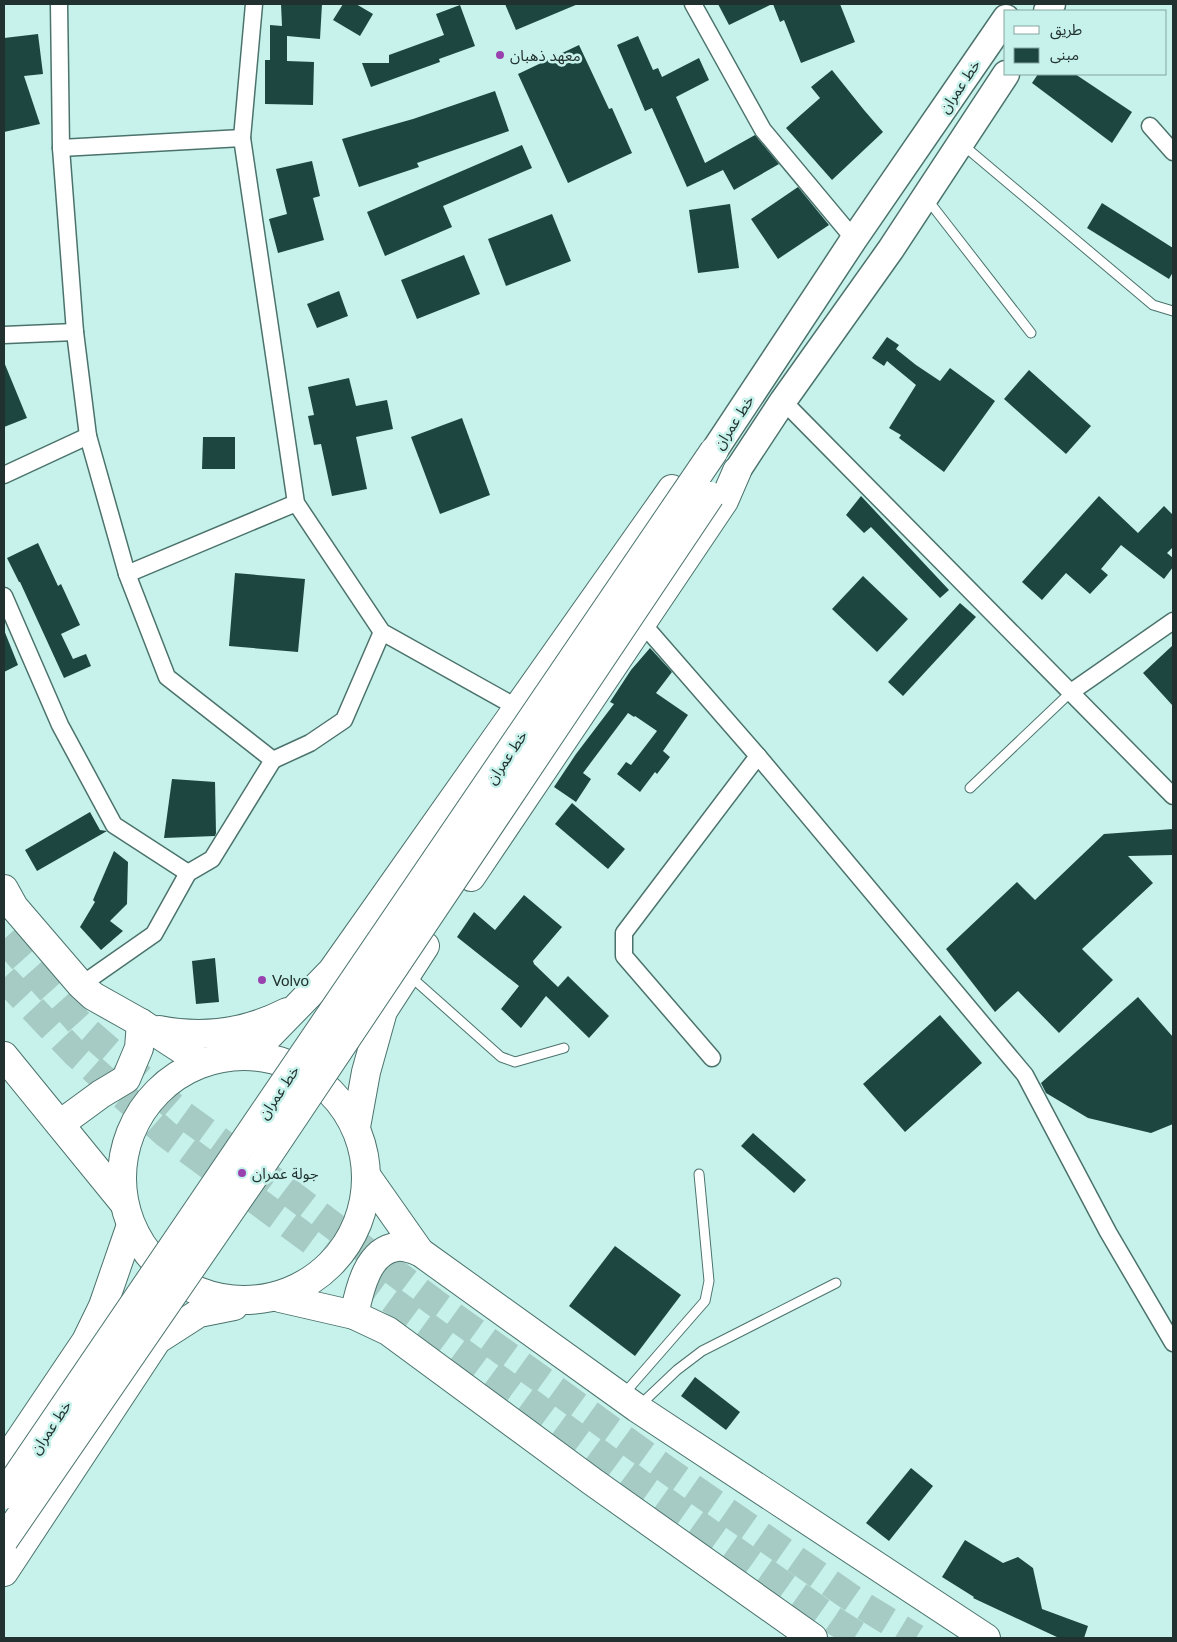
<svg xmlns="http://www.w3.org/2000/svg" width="1177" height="1642" font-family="Lato,'Noto Sans Arabic',sans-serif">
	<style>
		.building { fill: #1e4641 }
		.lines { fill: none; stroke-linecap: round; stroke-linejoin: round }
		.highway-tunnel { stroke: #a6cbc5; stroke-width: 28; stroke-dasharray: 28 14; stroke-linecap: butt }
		.lane-casing { stroke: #4b736c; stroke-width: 11 }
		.street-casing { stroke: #4b736c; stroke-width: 19 }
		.primary-casing { stroke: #4b736c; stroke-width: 29 }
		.highway-casing { stroke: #4b736c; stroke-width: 30 }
		.lane { stroke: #fff; stroke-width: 9 }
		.street { stroke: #fff; stroke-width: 16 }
		.primary { stroke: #fff; stroke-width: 26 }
		.highway { stroke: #fff; stroke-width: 28 }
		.highway-bridge-casing { stroke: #4b736c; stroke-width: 30; stroke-linecap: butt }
		.highway-bridge { stroke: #fff; stroke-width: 28 }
		.poi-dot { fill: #9942af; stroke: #c7f2eb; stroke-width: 2 }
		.labels { text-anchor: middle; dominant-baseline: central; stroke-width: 5; stroke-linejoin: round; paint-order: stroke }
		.poi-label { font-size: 15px; fill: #20312f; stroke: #c7f2eb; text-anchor: start }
		.street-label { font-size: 15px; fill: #20312f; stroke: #c7f2eb }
	</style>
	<rect width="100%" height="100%" fill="#c7f2eb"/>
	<g class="building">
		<path d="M281,4H322L320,39L287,36V61L314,62L313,105L265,104V60H270V25L282,26Z"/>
		<path d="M343,4H356L373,14L360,36L333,20Z"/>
		<path d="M505,4H578L516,30Z"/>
		<path d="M718,4H772L729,25Z"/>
		<path d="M773,4H840L855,42L801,63L784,20L780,22Z"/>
		<path d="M460,5L475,46L439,59L440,62L371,87L362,63H389V55L444,35L436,14Z"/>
		<path d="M38,34L43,74L24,76L40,124L4,132V38Z"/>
		<path d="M638,36L653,70L658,68L662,77L699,58L709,80L676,97L705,163L755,135L779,164L734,190L723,170L687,187L652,108L645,111L617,45Z"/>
		<path d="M579,45L609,109L612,108L632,153L568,183L518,74Z"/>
		<path d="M832,70L864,110L883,132L832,180L786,128L820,98L811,87Z"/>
		<path d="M1038,74H1075L1132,112L1112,143L1032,83Z"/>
		<path d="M495,91L509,131L417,163L419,167L359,187L342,139L413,119Z"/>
		<path d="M522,145L532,168L443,206L452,227L385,256L367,212Z"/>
		<path d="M312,161L320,196L313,198L324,240L278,253L269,219L287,214L276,169Z"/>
		<path d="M798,187L829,225L778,259L751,219Z"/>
		<path d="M1102,203L1173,248V272L1169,279L1087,228Z"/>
		<path d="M730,204L739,268L698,273L689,210Z"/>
		<path d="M552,214L571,261L506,286L488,239Z"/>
		<path d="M464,255L480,294L417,319L401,280Z"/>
		<path d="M339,291L348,316L317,328L307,304Z"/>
		<path d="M887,337L899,345L896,349L916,365L940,381L950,368L995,401L944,472L899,438L901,435L889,428L916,385L887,361L884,366L872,358Z"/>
		<path d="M4,362L27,418L4,427Z"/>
		<path d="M1029,370L1091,426L1066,454L1004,399Z"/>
		<path d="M349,378L356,406L387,400L393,429L356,437L367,489L332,496L321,444L314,445L308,416L314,415L308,387Z"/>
		<path d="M462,418L490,495L440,514L411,437Z"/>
		<path d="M203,437H235V469H202Z"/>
		<path d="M861,496L949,590L940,598L871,527L864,533L846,515Z"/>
		<path d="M1099,496L1138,533L1164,506L1173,515V547L1167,553L1173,558V567L1164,579L1121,545L1101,569L1108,575L1090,594L1066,573L1042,600L1022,582Z"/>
		<path d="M38,543L58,586L61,584L80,625L61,634L73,659L86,654L91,666L64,678L20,582H19L7,558Z"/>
		<path d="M235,573L305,579L298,652L229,646Z"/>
		<path d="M863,576L908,619L877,652L832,609Z"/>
		<path d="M960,603L976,617L903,696L888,682Z"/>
		<path d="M4,630L18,665L4,672Z"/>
		<path d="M1173,645V706L1143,673Z"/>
		<path d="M650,648L672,672L656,693L688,715L663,751L670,757L657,774L655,772L640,792L617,774L626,762L631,765L657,731L635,716L634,717L628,713L583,773L591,779L576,802L554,787L576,754L614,704L610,702L631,670Z"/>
		<path d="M172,779L215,782L216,833L215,836L164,838Z"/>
		<path d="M572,803L625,849L608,869L555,824Z"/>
		<path d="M90,812L100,830L107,831L37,871L25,850Z"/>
		<path d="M1173,829V855L1128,856L1153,883L1082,949L1113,980L1059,1033L1018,991L995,1012L946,949L1017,882L1035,900L1104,834Z"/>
		<path d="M114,851L128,862L127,904L110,921L123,931L101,950L80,927L95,902L93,900Z"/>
		<path d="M524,895L562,927L533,961L534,964L558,987L568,976L609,1016L589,1038L546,996L521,1028L501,1009L519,986L457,937L474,912L495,930Z"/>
		<path d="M215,958L219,1002L196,1004L192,961Z"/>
		<path d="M1138,997L1173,1037V1124L1151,1133L1088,1118L1046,1093L1041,1083Z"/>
		<path d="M940,1015L982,1063L905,1132L863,1084Z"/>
		<path d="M753,1133L806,1180L794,1193L741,1146Z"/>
		<path d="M615,1246L681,1295L635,1356L569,1306Z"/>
		<path d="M695,1377L740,1412L726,1430L681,1396Z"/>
		<path d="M911,1468L933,1486L889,1541L866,1523Z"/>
		<path d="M965,1540L1003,1563L1018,1557L1033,1568L1042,1609L1088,1626L1084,1638H1059L973,1598L974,1597L942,1577Z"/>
	</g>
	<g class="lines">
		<g class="highway-tunnel">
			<path d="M4,939L84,1028L182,1114L261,1171L434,1302L663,1467L857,1602L916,1638"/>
			<path d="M4,978L75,1053L166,1134L641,1484L833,1620L862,1638"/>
		</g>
		<g class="lane-casing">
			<g id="lane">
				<path d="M963,145L1153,305L1173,311"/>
				<path d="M927,199L1031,333"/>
				<path d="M970,788L1071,692"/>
				<path d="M410,976L501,1057L515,1062L564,1048"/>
				<path d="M623,1395L705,1301L709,1281L699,1174"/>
				<path d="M639,1406L677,1370L702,1351L836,1283"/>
			</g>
		</g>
		<g class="street-casing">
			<g id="street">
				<path d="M59,4L61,148L75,332L88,436L127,574L167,677L273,760L212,859L188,873L154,934L81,985"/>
				<path d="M254,4L242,138L296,503L382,632L518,708"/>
				<path d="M693,4L763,130L854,239"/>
				<path d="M1150,126L1173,152"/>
				<path d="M61,148L242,138"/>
				<path d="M4,335L75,332"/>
				<path d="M783,401L1173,796"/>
				<path d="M4,475L88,436"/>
				<path d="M127,574L296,503"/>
				<path d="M4,596L60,725L114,825L188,873"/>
				<path d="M642,623L758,756L1025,1075L1108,1232L1173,1343"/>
				<path d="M1071,692L1173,621"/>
				<path d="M273,760L310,743L344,720L382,632"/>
				<path d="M712,1058L624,956V933L758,756"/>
			</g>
		</g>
		<g class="primary-casing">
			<g id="primary">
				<path d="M1047,11L1052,4"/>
				<path d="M714,451L854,239L1006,18"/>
				<path d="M737,471L783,401L891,249L1006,74"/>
			</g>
		</g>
		<g class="highway-casing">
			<g id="highway">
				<path d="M471,877L724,501L737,471"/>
				<path d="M4,889L14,907L81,985L93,996L141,1023L201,1062"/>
				<path d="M159,1030C203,1039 246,1033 287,1012"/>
				<path d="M251,1054L332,971L672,489"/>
				<circle cx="244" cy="1178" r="122"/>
				<path d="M4,1056L123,1202"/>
				<path d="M60,1124L101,1094L126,1079L139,1048L141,1023"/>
				<path d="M356,1127L366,1072L383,1011L425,946"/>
				<path d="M368,1178L420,1252L637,1408L986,1638"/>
				<path d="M280,1298L354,1315L388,1331L593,1482L813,1638"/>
				<path d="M354,1315C359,1292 367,1250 397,1247C405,1246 412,1249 420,1252"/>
				<path d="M4,1463L86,1341L103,1306L130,1228"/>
				<path d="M4,1572L157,1340L199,1313L234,1306"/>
			</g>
		</g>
		<use href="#lane" class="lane"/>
		<use href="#street" class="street"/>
		<use href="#primary" class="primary"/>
		<use href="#highway" class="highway"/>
		<g class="highway-bridge-casing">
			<g id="highway-bridge">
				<path d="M4,1495L714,451"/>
				<path d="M4,1540L259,1169L710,496"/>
			</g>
		</g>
		<use href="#highway-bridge" class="highway-bridge"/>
	</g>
	<g class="poi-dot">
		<circle cx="500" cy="55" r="5"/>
		<circle cx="262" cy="980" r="5"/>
		<circle cx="242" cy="1173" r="5"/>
	</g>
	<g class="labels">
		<g class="poi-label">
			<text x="510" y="55">معهد ذهبان</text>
			<text x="272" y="980">Volvo</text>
			<text x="252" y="1173">جولة عمران</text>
		</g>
		<g class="street-label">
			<text transform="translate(959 86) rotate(-56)">خط عمران</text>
			<text transform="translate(733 422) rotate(-57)">خط عمران</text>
			<text transform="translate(506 757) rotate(-56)">خط عمران</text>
			<text transform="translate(278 1092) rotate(-56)">خط عمران</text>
			<text transform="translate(50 1427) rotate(-56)">خط عمران</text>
		</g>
	</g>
	<rect width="1177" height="1642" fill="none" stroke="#20312f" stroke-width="10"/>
	<rect x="1004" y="10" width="162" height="65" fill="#c7f2eb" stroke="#84a5a0"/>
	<rect x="1014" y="26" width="25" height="8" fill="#ffffff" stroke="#84a5a0"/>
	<text x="1050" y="35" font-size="15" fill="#20312f">طريق</text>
	<rect x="1014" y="48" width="25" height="15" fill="#1e4641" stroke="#84a5a0"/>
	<text x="1050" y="60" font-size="15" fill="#20312f">مبنى</text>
</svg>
